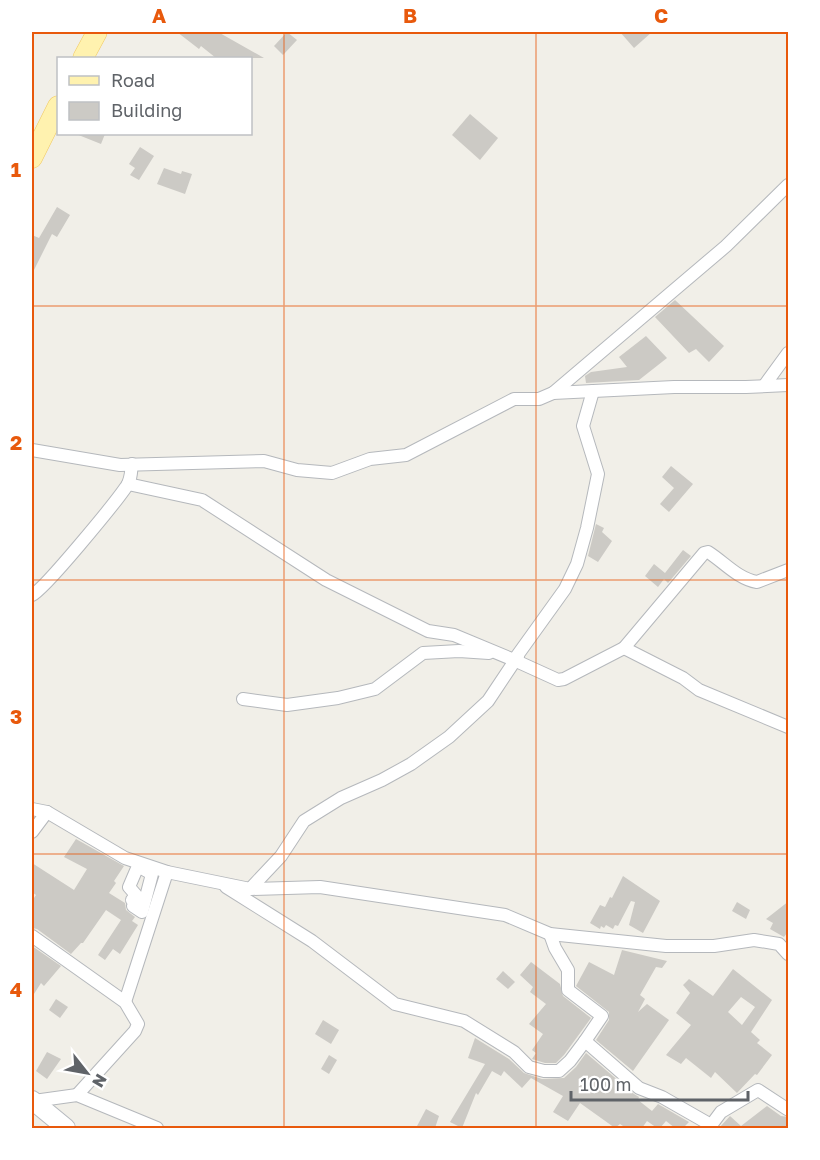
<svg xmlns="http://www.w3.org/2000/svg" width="820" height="1160" font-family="'Golos Text',sans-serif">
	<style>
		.building { fill: #cccac5; fill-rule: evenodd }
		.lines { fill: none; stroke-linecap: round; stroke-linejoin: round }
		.street-casing { stroke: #b5b8bc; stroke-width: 14 }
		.secondary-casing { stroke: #b6babf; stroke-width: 20 }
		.primary-casing { stroke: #f2c960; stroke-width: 21 }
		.street { stroke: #fff; stroke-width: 12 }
		.secondary { stroke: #fff; stroke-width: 18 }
		.primary { stroke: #fff2af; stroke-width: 20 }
		.grid { fill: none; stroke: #e8590c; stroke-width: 1.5; stroke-opacity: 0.55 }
		.neatline { fill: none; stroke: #e8590c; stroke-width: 2 }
		.grid-label { font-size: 20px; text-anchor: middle; font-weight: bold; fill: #e8590c }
	</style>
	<rect width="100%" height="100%" fill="#f1efe8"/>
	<g class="building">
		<path d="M177,32H218L264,58H216L201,46L199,49Z"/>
		<path d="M287,32L297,40L283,55L274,46Z"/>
		<path d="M620,32H652L634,48Z"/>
		<path d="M470,114L498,138L480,160L452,135Z"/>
		<path d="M76,134H105L101,144Z"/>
		<path d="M140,147L154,156L139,180L130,175L135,168L129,164Z"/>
		<path d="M164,168L181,174L182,171L192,174L185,194L157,184Z"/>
		<path d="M57,207L70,215L57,237L52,234L32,274V235L39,238Z"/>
		<path d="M675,300L724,346L709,362L696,349L689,353L655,317Z"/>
		<path d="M646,336L667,358L639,380L586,383L585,376L591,372L627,367L619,357Z"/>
		<path d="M671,466L693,484L669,512L660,504L674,488L662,477Z"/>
		<path d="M596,524L604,528L602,532L612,541L598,562L588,556Z"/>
		<path d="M683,550L691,556L668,583L664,579L658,587L645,576L654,564L665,573Z"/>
		<path d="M76,839L124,866L114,881L116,883L109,893L125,903L126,910L135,917L132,921L138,925L120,954L113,949L105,960L98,955L121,920L106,910L83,943H81L71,954L37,929L32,928V901L36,895L32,892V863L74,890L87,869L64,857Z"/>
		<path d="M623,876L660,901L643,933L629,925L635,902L631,901L618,926L615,925L613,929L606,925L604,928L601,926L600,929L590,923L600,905L605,907L610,897L612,898Z"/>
		<path d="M789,901V930L784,937L770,929L773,923L766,919Z"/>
		<path d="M737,902L750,910L746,919L732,911Z"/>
		<path d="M32,946L61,966L44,986L41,983L32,997Z"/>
		<path d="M622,950L667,961L662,968L656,967L640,995L645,999L638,1012L647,1004L669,1020L633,1071L596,1040L609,1020V1012L576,986L589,962L614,975Z"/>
		<path d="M531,962L560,984L563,996L591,1018L564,1055L556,1063H545L532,1059L536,1053L532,1050L543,1034L529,1024L546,1004L530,992L533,987L520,975Z"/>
		<path d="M733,969L772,1000L751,1032L760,1040L757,1043L772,1055L757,1075L755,1074L737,1093L715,1072L711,1078L686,1058L681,1064L666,1055L691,1025L676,1013L690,993L683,985L689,979L713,996ZM741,997L755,1007L742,1025L728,1012Z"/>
		<path d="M503,971L515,982L508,989L496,979Z"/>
		<path d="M56,999L68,1007L60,1018L49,1010Z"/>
		<path d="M323,1020L339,1030L331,1044L315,1034Z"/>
		<path d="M475,1038L509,1059L524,1073L542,1079L564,1078L576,1067L586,1053L634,1094L639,1097L638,1100L652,1111L658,1104L689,1122L683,1128H675L666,1121L660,1128H657L647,1121L642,1128H626L620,1124L615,1128L580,1103L568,1121L553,1112L563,1096L531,1078L522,1088L504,1071L501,1076L492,1071L478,1095L476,1093L462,1128L450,1122L485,1064L468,1058Z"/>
		<path d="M47,1052L61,1059L47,1079L36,1071Z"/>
		<path d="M329,1055L337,1060L329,1074L321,1069Z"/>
		<path d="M767,1106L781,1116L789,1117V1128H719L730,1116L741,1126Z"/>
		<path d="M426,1109L439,1116L435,1128H416Z"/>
	</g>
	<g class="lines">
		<g class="street-casing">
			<g id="street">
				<path d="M764,386L788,353"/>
				<path d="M553,393L726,246L788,185"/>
				<path d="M32,450L120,465L264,461L297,470L332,473L370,459L406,455L514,399H539L553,393L674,387H746L788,385"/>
				<path d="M128,484L202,500L326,580L428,631L454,635L514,660L558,680L564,679L624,648L704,553L708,552C724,562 738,579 757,582L788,570"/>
				<path d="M32,595C44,590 115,503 126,487C131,481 131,472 132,464"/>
				<path d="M624,648L683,678L699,690L788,727"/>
				<path d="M514,660L565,589L577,564L587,528L598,474L583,426L593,391"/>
				<path d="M243,699L287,705L338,698L375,689L423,653L459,651L489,653"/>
				<path d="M32,809L47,812L125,858L167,872L250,889L320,887L505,915L550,934L666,946H714L754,940L779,944L788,954"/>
				<path d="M32,832L47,812"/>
				<path d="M138,866L152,874L142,912L133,906L136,902L132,900L136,895L129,887Z"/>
				<path d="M226,887L312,941L395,1004L464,1021L514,1052L529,1067L544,1071H559L570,1061L585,1041"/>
				<path d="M250,889L281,856L304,821L341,798L382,780L411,764L449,737L488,701L518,656"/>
				<path d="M550,934L555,948L568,970V990L602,1016L585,1041L639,1088L662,1097L711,1125"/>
				<path d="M32,936L125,1002L138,1024L135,1031L77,1095"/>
				<path d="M125,1002L167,872"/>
				<path d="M34,1101L77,1095L157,1128"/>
				<path d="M709,1128L721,1112L758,1090L787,1109L788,1108"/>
			</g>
		</g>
		<g class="secondary-casing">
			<path id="secondary" d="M32,1100L66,1128"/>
		</g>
		<g class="primary-casing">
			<g id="primary">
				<path d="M83,58L97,32"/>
				<path d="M32,158L58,106"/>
			</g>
		</g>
		<use href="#street" class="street"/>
		<use href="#secondary" class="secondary"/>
		<use href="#primary" class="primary"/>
	</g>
	<path class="grid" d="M284,32V1128M536,32V1128M32,306H788M32,580H788M32,854H788"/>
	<rect width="820" height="1160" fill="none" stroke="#ffffff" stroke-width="66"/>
	<rect x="57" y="57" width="195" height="78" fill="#ffffff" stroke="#bfc1c3" stroke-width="1.5"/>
	<rect x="69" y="76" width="30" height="9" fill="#fff2af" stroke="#bfc1c3" stroke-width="1.5"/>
	<text x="111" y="87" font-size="18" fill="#5f6368">Road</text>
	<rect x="69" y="102" width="30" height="18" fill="#cccac5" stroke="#bfc1c3" stroke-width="1.5"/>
	<text x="111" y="117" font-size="18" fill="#5f6368">Building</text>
	<g transform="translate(87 1073) rotate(121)" stroke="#ffffff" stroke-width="4.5" paint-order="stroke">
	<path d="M0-4.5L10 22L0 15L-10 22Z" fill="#5f6368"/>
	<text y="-9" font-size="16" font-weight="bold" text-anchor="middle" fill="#5f6368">N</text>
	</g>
	<path d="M571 1091v9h177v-9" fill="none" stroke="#5f6368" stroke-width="3"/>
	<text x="580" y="1091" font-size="18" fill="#5f6368" stroke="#ffffff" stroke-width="4.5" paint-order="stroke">100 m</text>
	<rect x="33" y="33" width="754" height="1094" class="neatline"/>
	<g class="grid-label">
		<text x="159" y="23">A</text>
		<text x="410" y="23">B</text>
		<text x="661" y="23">C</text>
		<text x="16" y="177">1</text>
		<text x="16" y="450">2</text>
		<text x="16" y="724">3</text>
		<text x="16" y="997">4</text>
	</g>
</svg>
